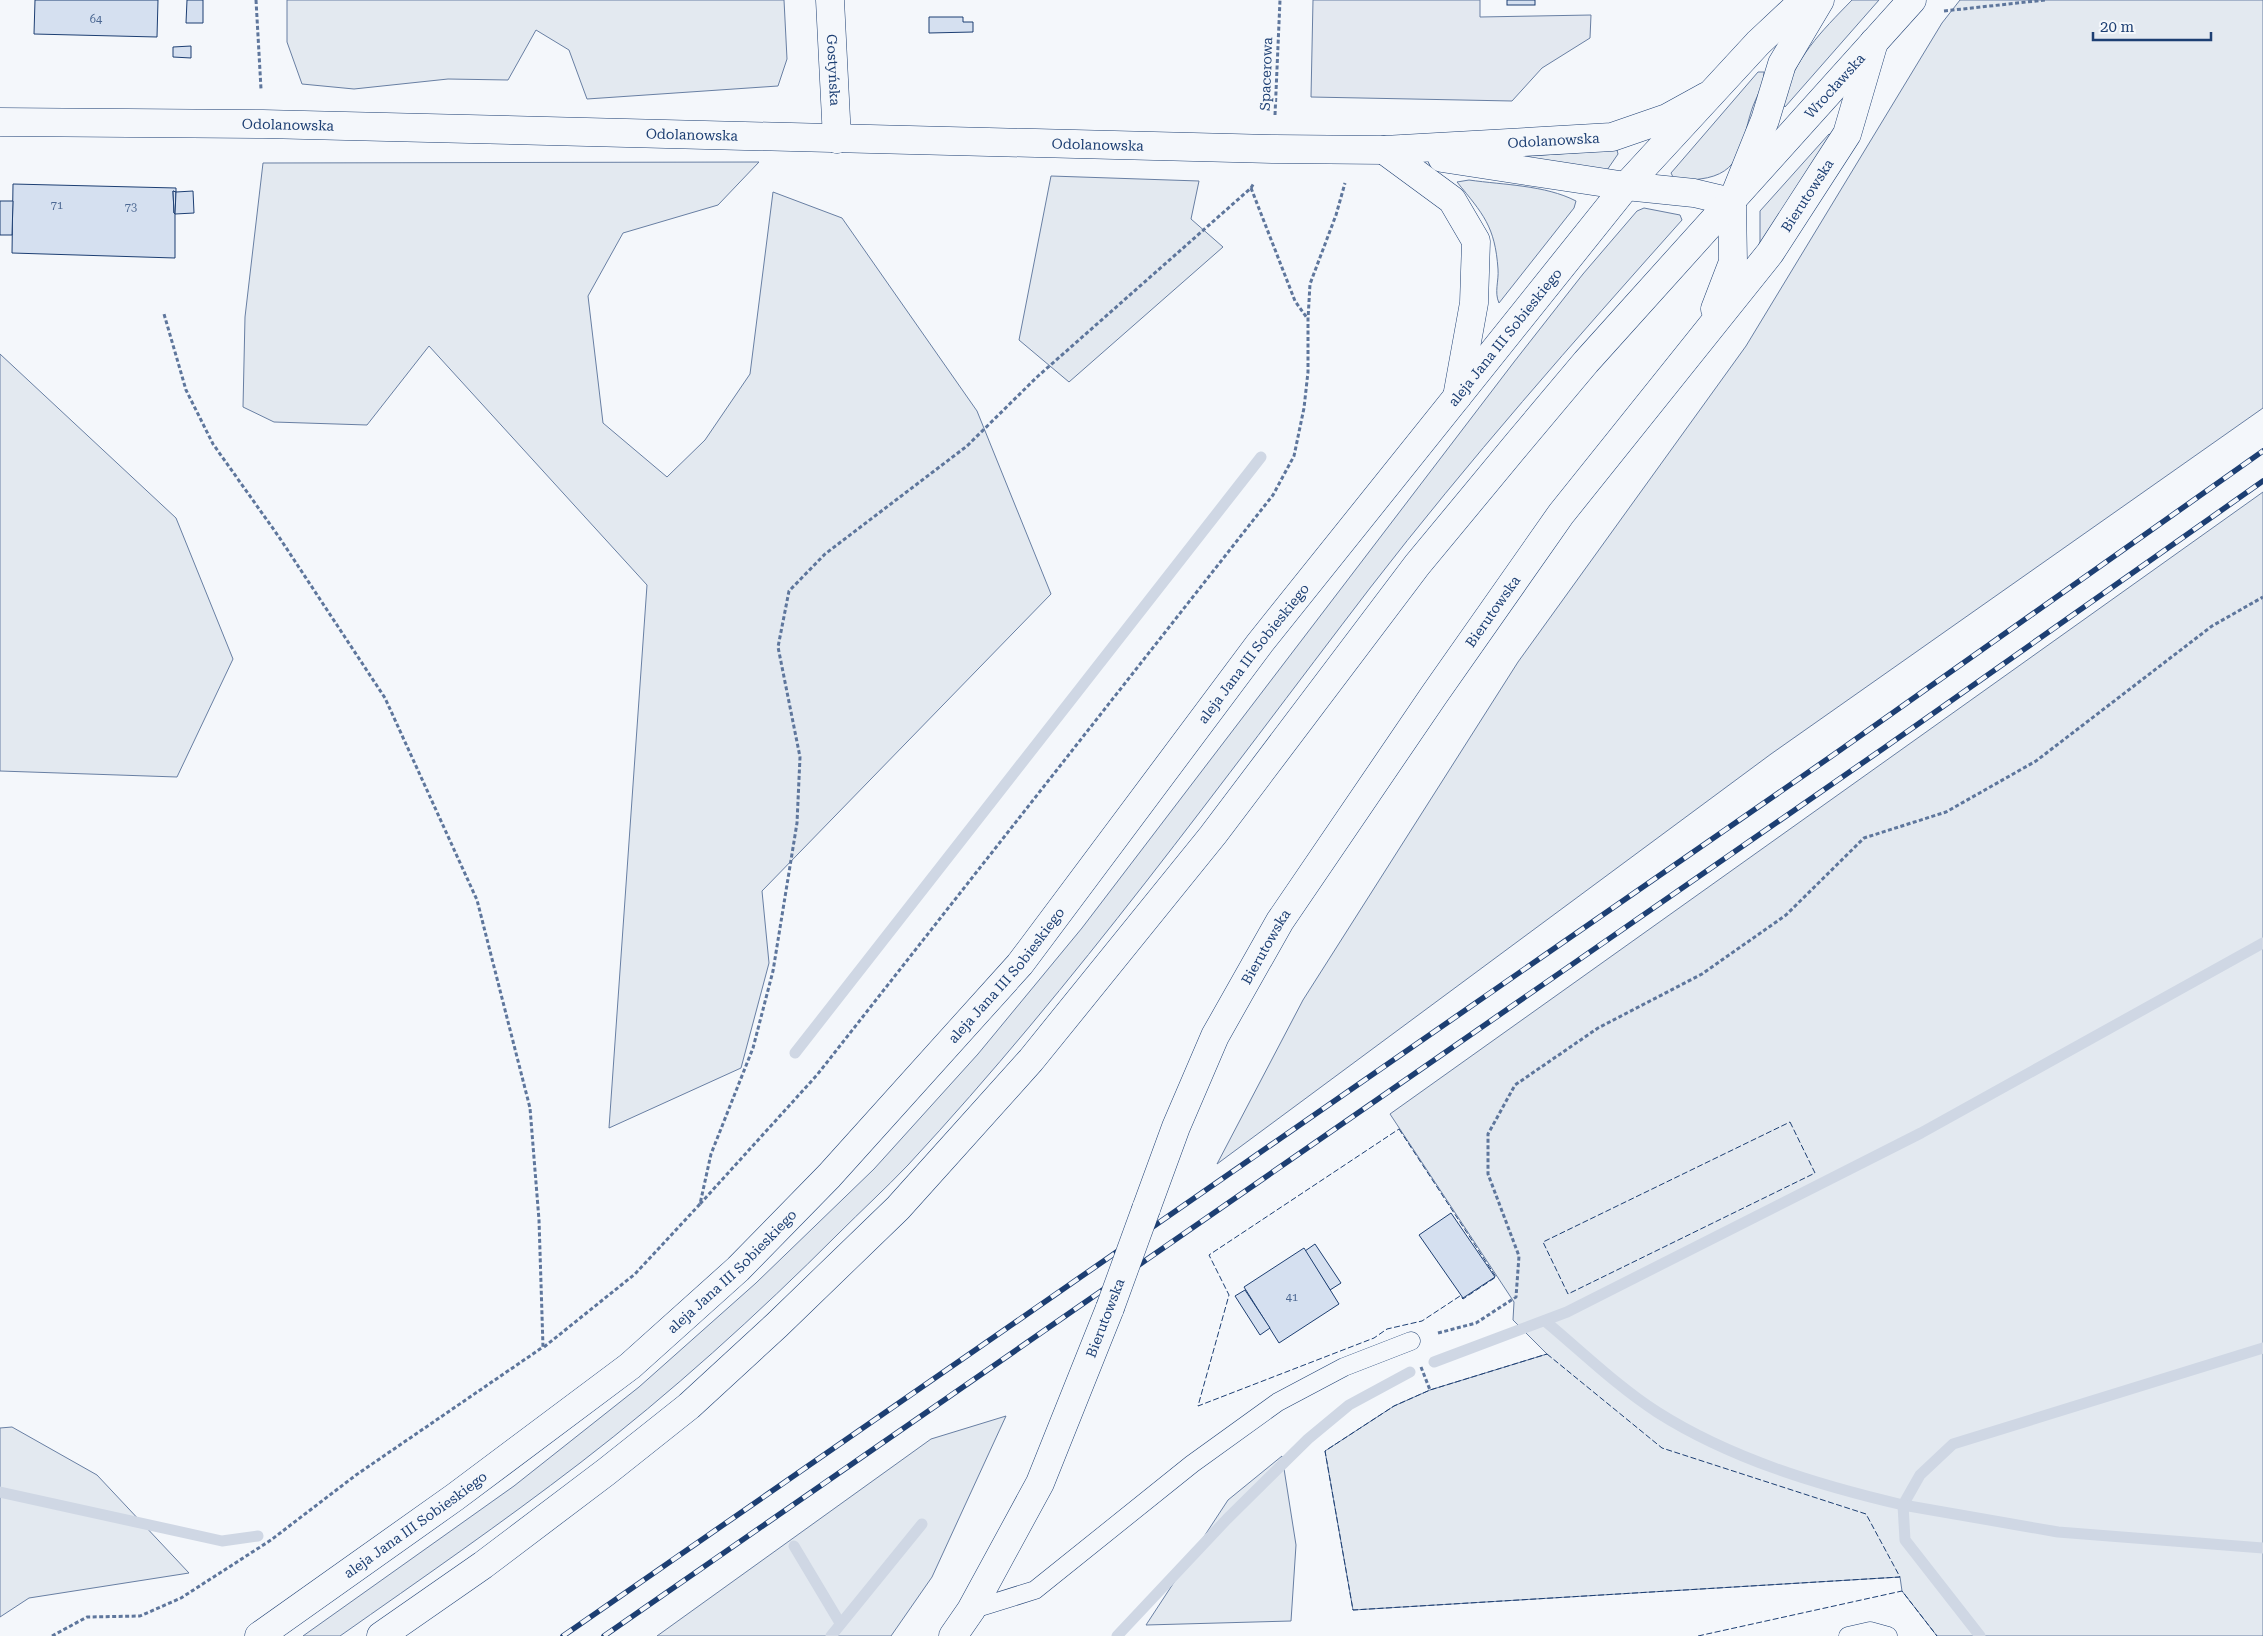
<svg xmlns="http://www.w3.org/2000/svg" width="2263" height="1636" font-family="'Roboto Serif',serif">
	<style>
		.green { fill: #e3e9f0; stroke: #687fa3 }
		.parking { fill: #e3e8f0; stroke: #687fa3 }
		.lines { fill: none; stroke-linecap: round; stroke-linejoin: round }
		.stream { stroke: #cfd7e4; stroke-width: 11 }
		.building { fill: #d5e0f0; stroke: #1d3f73 }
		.service-casing { stroke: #1d3f73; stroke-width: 19 }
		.minor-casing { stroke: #1d3f73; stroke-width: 29 }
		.tertiary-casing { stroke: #1d3f73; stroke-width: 29 }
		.secondary-casing { stroke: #1d3f73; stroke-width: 29 }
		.path { stroke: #5e769c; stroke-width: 3; stroke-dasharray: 4 2.5; stroke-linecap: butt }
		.service { stroke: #f4f7fb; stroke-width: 18 }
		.minor { stroke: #f4f7fb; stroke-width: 28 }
		.tertiary { stroke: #f4f7fb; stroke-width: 28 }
		.secondary { stroke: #f4f7fb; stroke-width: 28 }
		.rail-casing { stroke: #1d3f73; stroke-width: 5.5 }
		.rail { stroke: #f4f7fb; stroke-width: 4; stroke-dasharray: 11; stroke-linecap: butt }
		.tertiary-bridge-casing { stroke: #1d3f73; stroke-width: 29; stroke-linecap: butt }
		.tertiary-bridge { stroke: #f4f7fb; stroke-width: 28 }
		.fence { stroke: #1d3f73; stroke-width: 1; stroke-dasharray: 6 2.5; stroke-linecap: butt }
		.labels { text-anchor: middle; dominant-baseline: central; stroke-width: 4; stroke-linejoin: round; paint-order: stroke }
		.number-label { font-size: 11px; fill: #4b6792 }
		.street-label { font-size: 14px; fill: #1d3f73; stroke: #f4f7fb }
	</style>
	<rect width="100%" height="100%" fill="#f4f7fb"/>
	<g class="green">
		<path d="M287,0H784L787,59L778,86L587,99L569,50L536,30L508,80L448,79L354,89L302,84L287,42Z"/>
		<path d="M1852,0H1879L1785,107L1782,103C1795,57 1820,33 1852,0Z"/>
		<path d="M1960,0H2263V408L1771,754L1217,1164L1303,1000L1518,662L1746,346L1942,23Z"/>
		<path d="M1758,72H1764C1764,87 1755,98 1751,112C1741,144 1742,174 1700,179C1691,180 1683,181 1674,179L1671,173Z"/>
		<path d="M1829,134L1832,136L1760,248V211Z"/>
		<path d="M1617,150L1618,154L1605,173L1498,158Z"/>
		<path d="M759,162L718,205L623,233L588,296L603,423L667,477L705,440L750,374L773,192L842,218L977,411L1051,594L762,891L769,963L741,1068L609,1128L647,585L429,346L367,425L274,422L243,407L245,317L263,163Z"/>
		<path d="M1051,176L1199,181L1191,219L1223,247L1069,382L1019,340Z"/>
		<path d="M1469,180C1504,185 1545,185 1576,201L1574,208L1499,303C1494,292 1499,281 1498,269C1495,226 1483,214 1457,182Z"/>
		<path d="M1644,208L1680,215L1682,220C1575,340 1468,461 1370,588C1220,784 1076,984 908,1165C885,1189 861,1211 838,1234C757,1315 671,1393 580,1463C502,1523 421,1579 340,1636H303L514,1486L639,1387L756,1283L874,1169L978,1054L1082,928L1514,362L1583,274L1637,211Z"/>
		<path d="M0,354L176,518L233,659L177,777L0,771Z"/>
		<path d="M2263,492V1636H1937L1902,1591L1900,1577L1353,1610L1325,1451L1394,1406L1430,1390L1547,1354L1513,1320L1514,1302L1390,1114Z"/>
		<path d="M1006,1416L932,1577L891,1636H657L931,1439Z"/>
		<path d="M12,1427L97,1475L189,1573L29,1598L0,1617V1428Z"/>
		<path d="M1282,1456L1296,1545L1291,1621L1146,1625L1228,1500Z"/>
	</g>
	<path class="parking" d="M1313,0H1480V17L1591,15L1590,38L1542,68L1512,101L1311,97Z"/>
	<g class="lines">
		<g class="stream">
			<path d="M795,1053L1261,457"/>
			<path d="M1545,1321C1581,1351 1618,1387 1657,1412C1731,1459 1818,1485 1903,1505L1920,1475L1953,1444L2263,1348"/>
			<path d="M1434,1362L1567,1312L1921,1133L2263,943"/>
			<path d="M0,1492L222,1541L258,1536"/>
			<path d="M794,1546L840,1623"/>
			<path d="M831,1636L922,1524"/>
			<path d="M1117,1636L1227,1519L1308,1439L1349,1405L1410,1372"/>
			<path d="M1980,1636L1905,1540L1903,1505L2058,1532L2263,1548"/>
		</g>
	</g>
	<g class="building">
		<path d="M35,0H158L157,37L34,34Z"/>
		<path d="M187,0H203V23H186Z"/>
		<rect x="1507" y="0" width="28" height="5"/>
		<path d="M929,17H963V22H973V32L929,33Z"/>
		<path d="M191,46V58L173,57V47Z"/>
		<path d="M13,184L176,188V192L173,191L174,213L175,214V258L12,253Z"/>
		<path d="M173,191L176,192L175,214L174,213Z"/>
		<path d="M193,191L194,213L175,214L176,192Z"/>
		<path d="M0,201H13L12,235H0Z"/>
		<path d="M1451,1213L1495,1277L1463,1298L1419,1235Z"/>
		<path d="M1315,1244L1341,1283L1330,1290L1305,1251Z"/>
		<path d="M1304,1248L1339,1304L1279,1343L1244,1287Z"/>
		<path d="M1245,1290L1270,1328L1260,1335L1235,1296Z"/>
	</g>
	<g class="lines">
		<g class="service-casing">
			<g id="service">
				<path d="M971,1610L1035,1590L1192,1464L1278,1402L1344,1367L1411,1341"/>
				<path d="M1848,1636L1870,1631L1888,1636"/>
			</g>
		</g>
		<g class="minor-casing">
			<g id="minor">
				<path id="s1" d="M830,0L837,139"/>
			</g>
		</g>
		<g class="tertiary-casing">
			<g id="tertiary">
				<path id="s2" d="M0,122L263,124L1274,149L1384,150L1612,137L1667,118L1707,96"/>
				<path d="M1384,150L1452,200L1476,241L1474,303L1457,397"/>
				<path d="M1442,158L1626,186L1694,193L1732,202"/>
				<path d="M1715,309L1733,262L1732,202L1765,120L1782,64L1820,0"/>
				<path id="s3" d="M1146,1209L1176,1127L1215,1036L1280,921L1434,695L1561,514L1770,253L1847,134L1874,42"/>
				<path d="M953,1636L971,1610L1040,1483L1110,1308"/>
			</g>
		</g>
		<g class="secondary-casing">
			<g id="secondary">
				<path id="s4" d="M259,1636L455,1497L630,1366L738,1269L829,1176L1020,964L1260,643L1626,186L1758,43L1804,0"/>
				<path id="s5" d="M381,1636L483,1565L606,1472L689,1406L777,1325L898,1208L1031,1060L1213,835L1417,565L1518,443L1586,362L1912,0"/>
			</g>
		</g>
		<g class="path">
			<path d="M256,0L261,89"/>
			<path d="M1944,11L2045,0"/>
			<path d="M1275,115L1280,0"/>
			<path d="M1251,188L1295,301L1307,318"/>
			<path d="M700,1204L817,1075L1273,495L1294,456L1304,408L1308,372V319L1310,284L1336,215L1345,183"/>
			<path d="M1438,1333L1476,1323L1516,1297L1519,1256L1488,1174V1134L1515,1085L1598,1028L1702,974L1786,915L1864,838L1946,812L2036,761L2212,626L2263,597"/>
			<path d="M544,1347L635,1274L700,1204L711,1154L753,1048L773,971L797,823L800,757L778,647L789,591L825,554L967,446L1037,377L1251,188L1254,183"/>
			<path d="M1421,1367L1430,1390"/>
			<path d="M52,1636L87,1617L140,1616L181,1598L271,1540L356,1475L543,1347L539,1220L530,1108L477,900L385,698L279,537L213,444L186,390L164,314"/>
		</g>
		<use href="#service" class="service"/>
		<use href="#minor" class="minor"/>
		<use href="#tertiary" class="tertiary"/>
		<use href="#secondary" class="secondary"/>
		<g class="rail-casing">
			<g id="rail">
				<path d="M563,1636L1836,753L2263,451"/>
				<path d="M604,1636L1884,748L2263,481"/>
			</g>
		</g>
		<use href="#rail" class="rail"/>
		<g class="tertiary-bridge-casing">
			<path id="tertiary-bridge" d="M1110,1308L1146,1209"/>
		</g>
		<use href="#tertiary-bridge" class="tertiary-bridge"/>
		<g class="fence">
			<path d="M1790,1122L1815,1173L1568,1294L1543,1242Z"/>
			<path d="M1399,1129L1496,1277L1463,1299L1460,1296L1422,1321L1387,1329L1374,1338L1198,1406L1229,1295L1209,1255Z"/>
			<path d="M1547,1354L1662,1448L1866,1514L1900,1577L1353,1610L1325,1451L1394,1406L1430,1390Z"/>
			<path d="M1698,1636L1902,1591L1937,1636"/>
		</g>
	</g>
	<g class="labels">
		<g class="number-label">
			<text x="96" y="19">64</text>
			<text x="57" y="205">71</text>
			<text x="131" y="207">73</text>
			<text x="1292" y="1297">41</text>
		</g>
		<g class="street-label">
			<text stroke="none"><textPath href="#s1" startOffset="70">Gostyńska</textPath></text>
			<text transform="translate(1266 74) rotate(-88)">Spacerowa</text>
			<text stroke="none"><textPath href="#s5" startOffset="2135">Wrocławska</textPath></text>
			<text stroke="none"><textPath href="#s2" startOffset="288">Odolanowska</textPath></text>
			<text stroke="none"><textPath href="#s2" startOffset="692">Odolanowska</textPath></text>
			<text stroke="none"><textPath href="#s2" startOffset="1554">Odolanowska</textPath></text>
			<text stroke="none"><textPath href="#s2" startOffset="1098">Odolanowska</textPath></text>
			<text stroke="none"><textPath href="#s3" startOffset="1216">Bierutowska</textPath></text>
			<text stroke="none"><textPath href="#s4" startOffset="1812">aleja Jana III Sobieskiego</textPath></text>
			<text stroke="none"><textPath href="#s3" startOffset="694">Bierutowska</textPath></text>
			<text stroke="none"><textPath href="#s4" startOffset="1408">aleja Jana III Sobieskiego</textPath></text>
			<text stroke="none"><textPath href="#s3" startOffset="289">Bierutowska</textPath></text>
			<text stroke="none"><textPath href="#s4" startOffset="1002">aleja Jana III Sobieskiego</textPath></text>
			<text stroke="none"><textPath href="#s4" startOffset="598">aleja Jana III Sobieskiego</textPath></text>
			<text transform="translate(1105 1318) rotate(-69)">Bierutowska</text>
			<text stroke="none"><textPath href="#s4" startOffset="192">aleja Jana III Sobieskiego</textPath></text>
		</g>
	</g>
	<path d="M2093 32v8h118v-8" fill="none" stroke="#1d3f73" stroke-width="2.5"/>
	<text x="2100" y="32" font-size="15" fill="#1d3f73" stroke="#f4f7fb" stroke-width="4" paint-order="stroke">20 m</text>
</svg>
